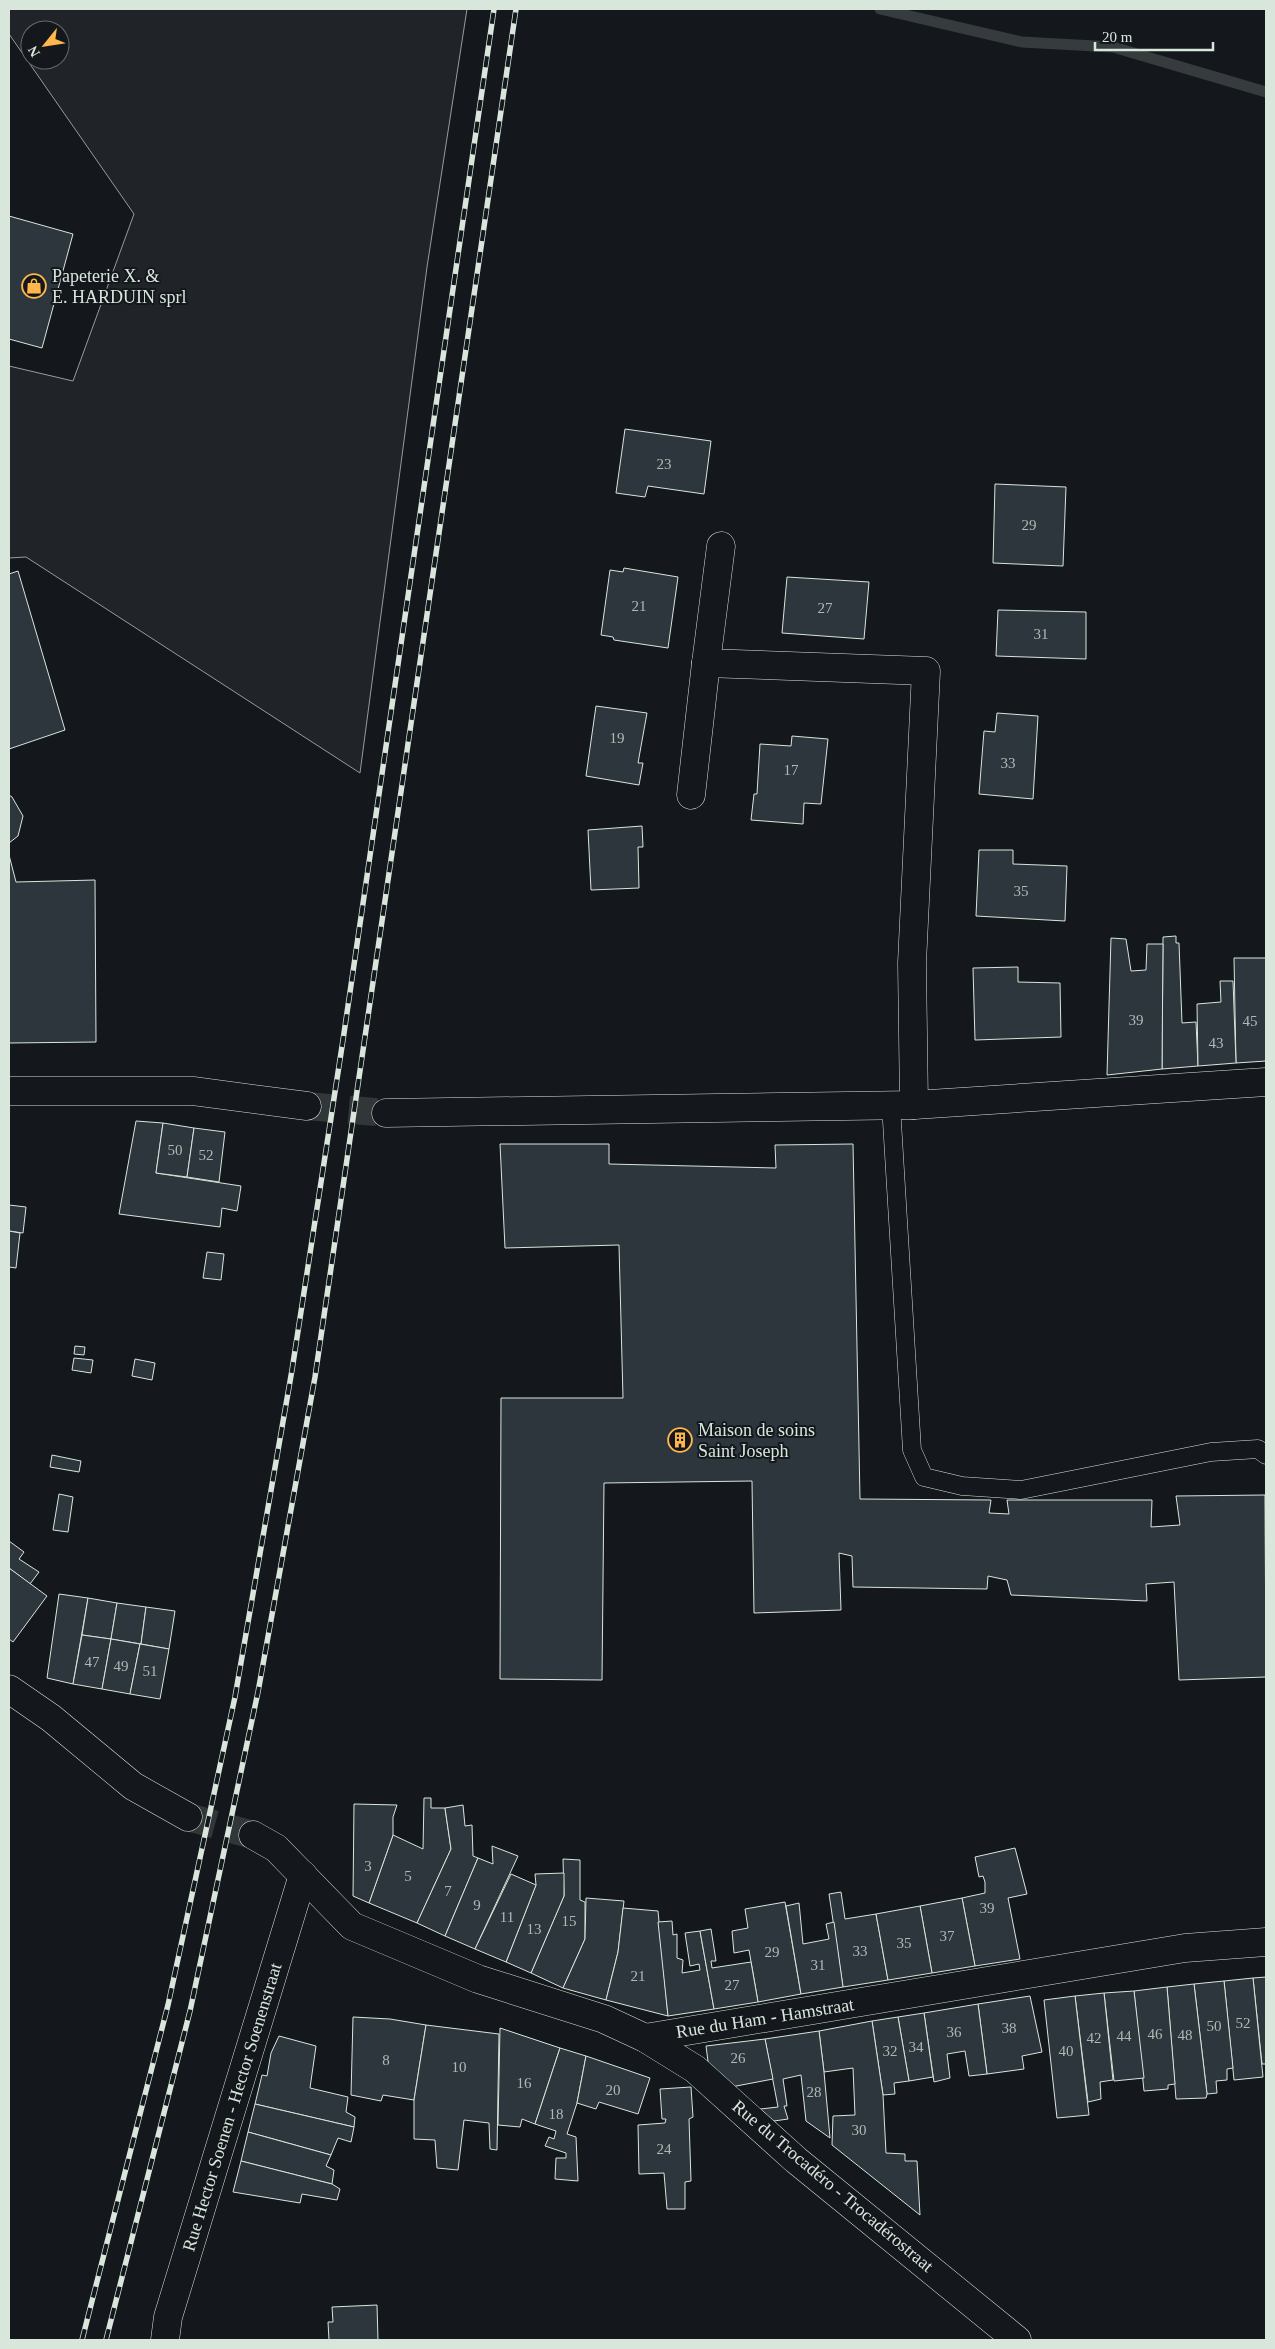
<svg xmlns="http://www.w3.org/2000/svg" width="1275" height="2349" font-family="'Times New Roman',serif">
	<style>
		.green { fill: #202428; stroke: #939e99; fill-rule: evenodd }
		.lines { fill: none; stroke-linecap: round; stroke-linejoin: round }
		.stream { stroke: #363b3e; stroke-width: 11 }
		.building { fill: #2c363c; stroke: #d8e6dc }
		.minor-tunnel { stroke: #313739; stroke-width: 28; stroke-dasharray: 28 14; stroke-linecap: butt }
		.service-casing { stroke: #d8e6dc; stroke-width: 19 }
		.minor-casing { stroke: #d8e6dc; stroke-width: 29 }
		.service { stroke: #14181c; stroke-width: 18 }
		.minor { stroke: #14181c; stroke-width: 28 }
		.rail-casing { stroke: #d8e6dc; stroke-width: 5.5 }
		.rail { stroke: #14181c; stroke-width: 4; stroke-dasharray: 11; stroke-linecap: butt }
		.labels { text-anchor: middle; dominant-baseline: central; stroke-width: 4; stroke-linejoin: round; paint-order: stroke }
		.number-label { font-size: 15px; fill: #adbab4 }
		.poi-label { font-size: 18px; fill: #d8e6dc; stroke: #14181c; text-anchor: start }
		.street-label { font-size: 18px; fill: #d8e6dc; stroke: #14181c }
	</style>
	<rect width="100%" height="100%" fill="#14181c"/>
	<path class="green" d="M9,9H467L427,267L360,773L26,557L9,558V366L73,381L134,214L9,34ZM30,30H60V60H30Z"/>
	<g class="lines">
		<path class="stream" d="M880,9L1022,42L1113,47L1266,92"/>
	</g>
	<g class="building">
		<path d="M9,216L73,234L42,348L9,339Z"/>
		<path d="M625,429L711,441L704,494L648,486L645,497L616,493Z"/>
		<path d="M995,484L1066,487L1063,566L993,563Z"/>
		<path d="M624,568L678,577L668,648L614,640L613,637L601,635L610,570L623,572Z"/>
		<path d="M18,571L65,730L9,749V574Z"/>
		<path d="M787,577L869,582L864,639L782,633Z"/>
		<path d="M998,610L1086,612V659L996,656Z"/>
		<path d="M596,706L647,713L638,763H643L639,785L586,776Z"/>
		<path d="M997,713L1038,716L1033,799L979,794L984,731L995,732Z"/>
		<path d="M792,736L828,739L821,804L804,803L803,824L751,820L754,794H757L760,744L791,746Z"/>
		<path d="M9,795L12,797L23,816L18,836L9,843Z"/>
		<path d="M642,826L643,847H638L639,888L591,890L588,830Z"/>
		<path d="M979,850H1013V864L1067,866L1065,921L976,916Z"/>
		<path d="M9,855L16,882L95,880L96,1042L9,1043Z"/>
		<path d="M1176,936V943H1179L1182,1023L1196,1022L1198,1066L1162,1069L1163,937Z"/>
		<path d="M1111,938L1126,939L1131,971L1146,970L1147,944H1163L1162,1069L1107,1075Z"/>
		<path d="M1234,958H1266V1061L1236,1063Z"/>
		<path d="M1018,967V982L1060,983L1061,1037L975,1040L973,968Z"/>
		<path d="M1220,981H1233L1236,1063L1198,1066L1197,1004L1221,1002Z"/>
		<path d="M136,1121L163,1123L156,1173L241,1186L237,1211L222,1208L220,1227L119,1214Z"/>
		<path d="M163,1123L194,1128L187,1177L156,1173Z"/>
		<path d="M194,1128L225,1132L219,1182L187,1177Z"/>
		<path d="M500,1144H609V1164L776,1168L775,1145L853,1144L860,1499L991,1500L989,1513L1009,1514L1007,1500H1152L1151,1527L1180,1525L1176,1496L1265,1495L1266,1677L1179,1680L1174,1582L1146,1584L1147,1601L1011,1595L1007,1580L988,1576L987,1589L853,1587L852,1556L839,1553L841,1610L754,1613L752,1481L604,1483L602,1680L500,1679L501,1398H623L619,1245L505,1248Z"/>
		<path d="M9,1205L26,1207L23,1233L9,1231Z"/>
		<path d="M9,1231L20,1233L16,1268L9,1267Z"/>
		<path d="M207,1252L224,1254L221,1280L203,1278Z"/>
		<path d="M75,1346L85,1347L84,1355L74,1354Z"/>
		<path d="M74,1358L93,1360L91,1373L72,1370Z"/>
		<path d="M135,1359L155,1363L152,1380L132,1376Z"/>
		<path d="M52,1455L81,1461L79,1472L50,1467Z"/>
		<path d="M59,1494L73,1497L68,1532L53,1530Z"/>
		<path d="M9,1541L24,1552L19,1559L39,1572L30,1584L9,1568Z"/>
		<path d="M9,1568L47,1596L13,1642L9,1639Z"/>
		<path d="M59,1594L88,1598L73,1684L47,1678Z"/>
		<path d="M88,1598L117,1603L111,1639L82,1635Z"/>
		<path d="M117,1603L146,1607L141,1644L111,1639Z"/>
		<path d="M146,1607L175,1611L169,1649L141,1644Z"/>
		<path d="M82,1635L111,1639L102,1689L73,1684Z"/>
		<path d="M111,1639L140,1644L130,1694L102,1689Z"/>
		<path d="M140,1644L169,1649L160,1699L130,1694Z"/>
		<path d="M424,1798H431V1808H445L451,1849L417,1923L369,1903L393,1835L423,1849Z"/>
		<path d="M354,1804L397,1805L393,1817V1835L369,1903L353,1896Z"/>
		<path d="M463,1805L465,1826L472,1825L473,1856L478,1858L445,1936L417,1923L451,1849L445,1808Z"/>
		<path d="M492,1846L518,1856L475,1949L445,1936L478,1858L493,1864Z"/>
		<path d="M1015,1848L1027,1894L1008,1898L1020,1959L975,1966L962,1898L985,1893V1882L983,1876L979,1877L975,1857Z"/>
		<path d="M563,1859L580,1860V1900L585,1902V1939L563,1988L531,1973L564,1896Z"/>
		<path d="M564,1873V1896L531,1973L506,1962L536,1885L535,1874Z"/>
		<path d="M511,1874L536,1885L506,1962L475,1949Z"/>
		<path d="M841,1892L845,1919L876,1914L888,1980L843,1987L829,1894Z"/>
		<path d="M586,1898L624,1901L618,1952L606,2000L563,1988L585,1939Z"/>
		<path d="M962,1898L975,1966L932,1973L920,1906Z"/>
		<path d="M785,1902L801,1994L758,2002L749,1950L734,1953L732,1931L748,1928L745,1909Z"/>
		<path d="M799,1903L803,1944L829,1939L826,1924L834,1922L843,1987L801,1994L786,1906Z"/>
		<path d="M920,1906L932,1973L888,1980L876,1914Z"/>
		<path d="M623,1908L658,1911L668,2016L606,2000L618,1952Z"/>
		<path d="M672,1921L673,1935L677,1934V1958L683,1960L682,1973L700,1970L699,1964L690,1966L685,1933L700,1931L714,2009L668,2016L658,1922Z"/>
		<path d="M711,1929L716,1961H711L712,1968L751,1962L758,2002L714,2009L700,1931Z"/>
		<path d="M1266,1977V2064H1262L1253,1978Z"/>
		<path d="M1253,1978L1263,2077L1234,2080L1224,1981Z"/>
		<path d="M1224,1981L1233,2068L1227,2069V2080L1216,2081L1217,2093L1207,2094L1194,1984Z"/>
		<path d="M1194,1984L1207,2094L1206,2098L1176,2099L1167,1987Z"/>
		<path d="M1167,1987L1175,2084L1168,2085V2089L1144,2091L1134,1991Z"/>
		<path d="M1134,1991L1144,2078L1114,2081L1104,1993Z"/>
		<path d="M1104,1993L1113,2080L1100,2082L1101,2099L1088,2102L1075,1996Z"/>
		<path d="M1030,1996L1042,2052L1022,2056L1024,2069L987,2074L978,2004Z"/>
		<path d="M1075,1996L1089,2115L1057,2118L1044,2000Z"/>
		<path d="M978,2004L987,2074L969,2076L965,2051L947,2054L950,2078L934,2082L924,2013Z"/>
		<path d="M924,2013L933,2077L909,2081L898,2017Z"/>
		<path d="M353,2017L390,2019L426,2025L414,2100L383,2095L381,2101L351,2095Z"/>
		<path d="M898,2017L909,2081L894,2083L895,2094L883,2095L872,2021Z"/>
		<path d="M872,2021L883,2095L886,2153L905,2154V2161H917L920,2215L832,2145L833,2116L855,2115L853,2068L824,2072L819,2031Z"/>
		<path d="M426,2025L499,2034L497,2150L490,2149L489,2123L464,2120L458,2170L437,2168L435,2140L414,2139V2100Z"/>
		<path d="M500,2028L560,2048L535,2124L522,2119L520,2127L498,2125Z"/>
		<path d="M819,2031L824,2072L830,2138L806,2121L801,2075L783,2079L787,2106H784L788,2119L767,2122L752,2110L778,2107L765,2039Z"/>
		<path d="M279,2036L316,2046L310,2088L348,2097L346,2112L355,2117L354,2127L255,2104L262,2075L267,2076L271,2053Z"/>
		<path d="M765,2039L773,2079L731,2087L709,2069L706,2046Z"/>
		<path d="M560,2048L586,2056L577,2103L567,2134L576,2137L578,2181L555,2179L556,2158H566V2153L545,2146L549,2137L554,2139L556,2131L535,2124Z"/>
		<path d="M586,2056L650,2078L638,2114L599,2102L596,2109L577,2103Z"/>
		<path d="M691,2087L693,2117L689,2119L691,2181L685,2182V2209H667L664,2173L639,2174L638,2125L665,2123L666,2119H662L660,2089Z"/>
		<path d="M255,2104L354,2127L351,2142L338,2138L331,2155L248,2132Z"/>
		<path d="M248,2132L331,2155L326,2166L334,2170L332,2184L241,2161Z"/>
		<path d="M241,2161L332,2184L340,2189L337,2200L302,2194L300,2203L233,2192Z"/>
		<path d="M377,2305L378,2340H329L328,2322H333L332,2307Z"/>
	</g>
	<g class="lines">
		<g class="minor-tunnel">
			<path d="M307,1106L386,1113"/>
			<path d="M188,1817L253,1835"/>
		</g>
		<g class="service-casing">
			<path id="service" d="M891,1105L912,1450L924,1477L962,1486L1021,1490L1211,1452L1258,1449L1266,1455"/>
		</g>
		<g class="minor-casing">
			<g id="minor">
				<path d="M721,546L706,663L926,671L912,963L914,1105"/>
				<path d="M691,795L706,663"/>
				<path d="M9,1091H193L307,1106"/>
				<path d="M386,1113L914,1105L1266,1082"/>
				<path d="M9,1689L51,1718L133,1786L188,1817"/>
				<path d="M253,1835L276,1848L352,1926L478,1979L604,2019L645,2038L695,2069L796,2160L1017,2340"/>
				<path d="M645,2038L1185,1948L1266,1942"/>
				<path d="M165,2340L168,2317L303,1875"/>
			</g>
		</g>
		<use href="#service" class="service"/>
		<use href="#minor" class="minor"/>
		<g class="rail-casing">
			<g id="rail">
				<path d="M82,2340L168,2005L235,1697L292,1370L343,1040L494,9"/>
				<path d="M106,2340L190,2011L258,1692L315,1377L516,9"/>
			</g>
		</g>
		<use href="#rail" class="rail"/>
	</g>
	<defs>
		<g id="shop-ring" transform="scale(1.25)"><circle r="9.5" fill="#14181c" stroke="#ffb74d" stroke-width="1.5"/><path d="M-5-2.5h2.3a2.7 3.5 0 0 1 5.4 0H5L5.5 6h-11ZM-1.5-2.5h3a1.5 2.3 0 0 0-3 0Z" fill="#ffb74d"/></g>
		<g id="building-ring" transform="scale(1.25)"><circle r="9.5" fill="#14181c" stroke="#ffb74d" stroke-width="1.5"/><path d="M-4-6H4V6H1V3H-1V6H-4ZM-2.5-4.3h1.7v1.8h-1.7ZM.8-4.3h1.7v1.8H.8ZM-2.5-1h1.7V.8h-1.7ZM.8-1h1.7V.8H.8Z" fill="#ffb74d"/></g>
	</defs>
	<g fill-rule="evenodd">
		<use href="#shop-ring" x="34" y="286"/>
		<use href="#building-ring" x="680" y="1440"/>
	</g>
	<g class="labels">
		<g class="number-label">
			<text x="664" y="464">23</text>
			<text x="1029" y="525">29</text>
			<text x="639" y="606">21</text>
			<text x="825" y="608">27</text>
			<text x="1041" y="634">31</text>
			<text x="617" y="738">19</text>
			<text x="1008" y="763">33</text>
			<text x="791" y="770">17</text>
			<text x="1021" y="891">35</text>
			<text x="1136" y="1020">39</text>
			<text x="1250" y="1021">45</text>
			<text x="1216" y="1043">43</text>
			<text x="175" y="1150">50</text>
			<text x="206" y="1155">52</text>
			<text x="92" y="1662">47</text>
			<text x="121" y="1666">49</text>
			<text x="150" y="1671">51</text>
			<text x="368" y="1866">3</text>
			<text x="408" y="1876">5</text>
			<text x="448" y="1891">7</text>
			<text x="477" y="1905">9</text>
			<text x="987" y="1908">39</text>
			<text x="507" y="1917">11</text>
			<text x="569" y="1921">15</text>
			<text x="534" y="1929">13</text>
			<text x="947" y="1936">37</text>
			<text x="904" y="1943">35</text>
			<text x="860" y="1951">33</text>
			<text x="772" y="1952">29</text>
			<text x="818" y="1965">31</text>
			<text x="638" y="1976">21</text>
			<text x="732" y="1985">27</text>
			<text x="1243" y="2023">52</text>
			<text x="1214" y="2026">50</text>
			<text x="1009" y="2028">38</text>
			<text x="954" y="2032">36</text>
			<text x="1155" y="2034">46</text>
			<text x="1185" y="2035">48</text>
			<text x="1124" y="2036">44</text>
			<text x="1094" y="2038">42</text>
			<text x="916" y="2047">34</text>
			<text x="890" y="2051">32</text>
			<text x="1066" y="2051">40</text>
			<text x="738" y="2058">26</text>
			<text x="386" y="2060">8</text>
			<text x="459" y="2067">10</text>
			<text x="524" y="2083">16</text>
			<text x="613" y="2090">20</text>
			<text x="814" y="2092">28</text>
			<text x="556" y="2114">18</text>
			<text x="859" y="2130">30</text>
			<text x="664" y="2149">24</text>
		</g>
		<g class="poi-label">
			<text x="52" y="276">Papeterie X. &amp;<tspan x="52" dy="21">E. HARDUIN sprl</tspan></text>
			<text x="698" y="1430">Maison de soins<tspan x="698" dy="21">Saint Joseph</tspan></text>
		</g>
		<g class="street-label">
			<text transform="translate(765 2018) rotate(-9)">Rue du Ham - Hamstraat</text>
			<text transform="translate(232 2107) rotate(-73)">Rue Hector Soenen - Hector Soenenstraat</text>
			<text transform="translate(833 2186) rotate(40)">Rue du Trocadéro - Trocadérostraat</text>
		</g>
	</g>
	<rect width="1275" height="2349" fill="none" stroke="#d8e6dc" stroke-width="20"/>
	<g transform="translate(45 45) rotate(240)"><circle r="24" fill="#14181c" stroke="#626a69"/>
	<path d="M0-4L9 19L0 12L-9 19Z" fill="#ffb74d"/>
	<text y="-8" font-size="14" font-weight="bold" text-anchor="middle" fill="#d8e6dc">N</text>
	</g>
	<path d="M1095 42v8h118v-8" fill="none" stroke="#d8e6dc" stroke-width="2.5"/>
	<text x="1102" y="42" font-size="15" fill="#d8e6dc" stroke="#14181c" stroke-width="4" paint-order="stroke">20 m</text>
</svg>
